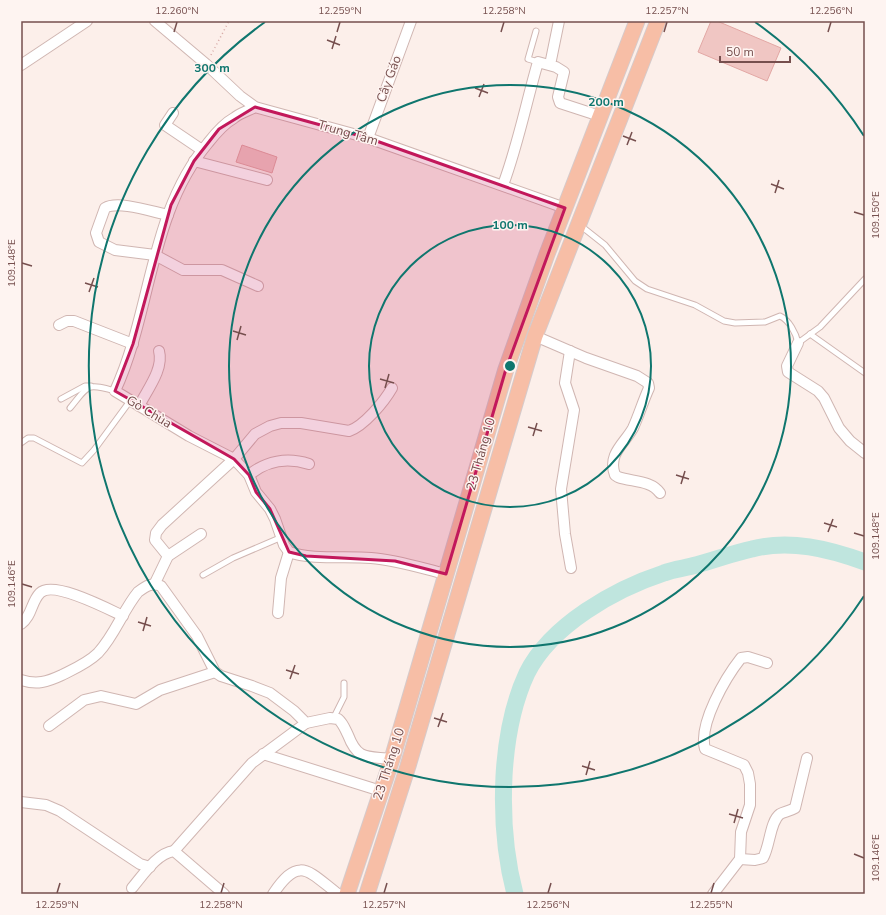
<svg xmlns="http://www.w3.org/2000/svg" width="886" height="915" font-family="'Nunito Sans',sans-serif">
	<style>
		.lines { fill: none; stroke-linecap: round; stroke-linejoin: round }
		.river { stroke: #bfe5de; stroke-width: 17 }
		.building { fill: #f0c6c3; stroke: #e2a7a4 }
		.service-casing { stroke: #d0b6b2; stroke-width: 7 }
		.minor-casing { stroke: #d0b6b2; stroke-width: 12 }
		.primary-casing { stroke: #d6caca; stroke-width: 17 }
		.path { stroke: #d6a8a5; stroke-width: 1.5; stroke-dasharray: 1 3; stroke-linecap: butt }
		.service { stroke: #fff; stroke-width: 5 }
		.minor { stroke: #fff; stroke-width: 10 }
		.primary { stroke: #f7bea6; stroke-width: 15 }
		.marked { fill: #c2185b; fill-opacity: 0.2; stroke: #c2185b; stroke-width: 3; stroke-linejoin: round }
		.ticks { fill: none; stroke: #764f4e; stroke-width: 1.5 }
		.ring { fill: none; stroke: #0f766e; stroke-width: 2 }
		.labels { text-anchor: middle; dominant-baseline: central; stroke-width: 3; stroke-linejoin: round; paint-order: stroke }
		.street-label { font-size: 13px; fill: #764f4e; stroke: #fef4f1 }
		.centre { fill: #0f766e; stroke: #fef4f1; stroke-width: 2 }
		.ring-label { font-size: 12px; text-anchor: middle; font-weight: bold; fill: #0f766e; stroke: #fef4f1; stroke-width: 3; stroke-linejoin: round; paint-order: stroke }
		.neatline { fill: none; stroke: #764f4e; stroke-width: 1.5 }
		.ticks-label { font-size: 10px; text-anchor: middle; fill: #764f4e }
	</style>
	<rect width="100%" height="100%" fill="#fcefea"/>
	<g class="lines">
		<path class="river" d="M515,894C505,856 502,816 504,776C506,741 512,705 527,673C551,625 615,589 664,573C674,569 686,568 696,565C715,560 733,553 752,549C790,539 829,549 865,562"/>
	</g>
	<g class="building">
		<path d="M711,21H717L781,48L767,81L698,52Z"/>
		<path d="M242,145L277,157L272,173L236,162Z"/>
	</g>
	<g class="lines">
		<g class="service-casing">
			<g id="service">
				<path d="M536,31L528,59L538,62"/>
				<path d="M581,226L605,245L635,281L647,289L695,305L724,321L735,323L765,322L780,316C789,320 796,333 798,343L820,327L865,279"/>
				<path d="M810,334L865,373"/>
				<path d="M61,399L85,386H91"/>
				<path d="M70,408C89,385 86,383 115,391"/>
				<path d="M21,443L28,438H34L82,463L94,450L130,401"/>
				<path d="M203,575L233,558L282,537"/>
				<path d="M334,717L344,697V683"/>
			</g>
		</g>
		<g class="minor-casing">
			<g id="minor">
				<path d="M155,21L206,64L240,96L255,107L368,138L565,208"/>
				<path d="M551,60L559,21"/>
				<path d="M21,65L87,21"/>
				<path d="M255,107C248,111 240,113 234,118C223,124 215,134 208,143C149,213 152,311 115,391L189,436L234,459L249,475L256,492L270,509L275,519L284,545L289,552C311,560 347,556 371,558C397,560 421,568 446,574"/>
				<path d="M173,113L165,125L202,150"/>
				<path d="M368,138L411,21"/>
				<path d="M194,161L267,180"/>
				<path d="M503,185C518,145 526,103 538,62L556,67L564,72L558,97L560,103L600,116"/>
				<path d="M168,215C153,212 118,200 105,208L96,233L99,242L115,250L155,255L183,270H222L258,286"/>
				<path d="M59,325L67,321H74L133,344"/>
				<path d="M535,336L586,358L637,376L648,383L649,388C643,401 639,415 633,428C625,443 607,454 615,475L618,477C632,482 651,480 660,493"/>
				<path d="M798,343L787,366L788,372L818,391L824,398L839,428L850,441L865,453"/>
				<path d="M570,351L565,383L574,410L561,489L565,534L571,568"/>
				<path d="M139,406C147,390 164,369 159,351"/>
				<path d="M249,475C266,461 287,457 309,464"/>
				<path d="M168,556L155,540L156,533L162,525L234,459L255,434L270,426L281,423H301L349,431C364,426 384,402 392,388"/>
				<path d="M155,583L168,556L201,534"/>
				<path d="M278,613L281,578L289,552"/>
				<path d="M21,624C32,616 31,602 40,593C53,580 108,609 123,616"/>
				<path d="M21,680C37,685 47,682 62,675C74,669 88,663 98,653C115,635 123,610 138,592C146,586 152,582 161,586L197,636L215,672L221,676L252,686L270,693L294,711L306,723L330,718L338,719C343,723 345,729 348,735C358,761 367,756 392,759"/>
				<path d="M49,726L84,700L101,696L136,704L160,690L215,672"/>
				<path d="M263,754L381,791"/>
				<path d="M21,802L46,805L60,811L140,864L150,867"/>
				<path d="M174,851L252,763L306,723"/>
				<path d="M740,859L755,860L763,858C770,846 770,821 780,814C784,812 790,811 795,808L807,758"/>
				<path d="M132,888C143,875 157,853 174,851L224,894"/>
				<path d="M273,894C299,855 308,871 338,894"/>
				<path d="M713,894L740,859L741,832L750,805V784L748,773L744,765L705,749C698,724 726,677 741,658L748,657L767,663"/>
			</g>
		</g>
		<g class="primary-casing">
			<g id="primary">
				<path d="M347,894L392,759L506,369L547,254L637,21"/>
				<path d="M367,894L408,766L535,336L658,21"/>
			</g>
		</g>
		<path class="path" d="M211,55L229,21"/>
		<use href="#service" class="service"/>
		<use href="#minor" class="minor"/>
		<use href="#primary" class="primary"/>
	</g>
	<path class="marked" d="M255,107L368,138L565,208L506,369L446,574L395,561L306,556L289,552L270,509L256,492L249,475L234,459L115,391L133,344L171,205L194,161L219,129Z"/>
	<path class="ticks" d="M174,32L177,22M337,32L340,22M501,32L504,22M664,32L667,22M828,32L831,22M327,40L340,45M332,49L336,36M475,88L488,93M479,97L484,84M623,136L636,141M627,145L632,132M771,184L784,189M775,193L779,180M854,212L864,215M22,263L32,266M85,283L98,287M89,292L94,278M233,331L246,335M237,340L241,326M380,379L394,383M385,388L389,374M528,427L542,431M533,436L537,423M676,475L689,479M681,484L685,471M824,523L837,527M828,532L833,519M854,533L864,536M22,584L32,587M138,622L151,626M143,631L147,617M286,670L299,674M290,679L295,665M434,718L447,722M438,727L443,713M582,766L595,770M586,775L590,761M729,814L743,818M734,823L738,809M854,854L864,858M57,893L60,883M221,893L224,883M384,893L387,883M548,893L551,883M711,893L714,883"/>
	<g class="ring">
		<circle cx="510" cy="366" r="141"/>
		<circle cx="510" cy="366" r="281"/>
		<path d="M864 596A422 422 0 1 1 265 22M755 22A422 422 0 0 1 864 136"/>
	</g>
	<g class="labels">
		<g class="street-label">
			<text transform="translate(389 79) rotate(-70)">Cây Gáo</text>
			<text transform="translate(348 133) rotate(16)">Trung Tâm</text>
			<text transform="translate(149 412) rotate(31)">Gò Chùa</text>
			<text transform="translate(481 454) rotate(-74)">23 Tháng 10</text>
			<text transform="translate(389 764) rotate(-72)">23 Tháng 10</text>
		</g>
	</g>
	<circle cx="510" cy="366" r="6" class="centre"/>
	<g class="ring-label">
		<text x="212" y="72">300 m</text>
		<text x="606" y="106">200 m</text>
		<text x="510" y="229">100 m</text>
	</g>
	<rect width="886" height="915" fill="none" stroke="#fef4f1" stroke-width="44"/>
	<path d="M720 56v6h70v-6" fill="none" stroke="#764f4e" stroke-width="2"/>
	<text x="726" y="56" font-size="12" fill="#764f4e" stroke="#fef4f1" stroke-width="3" paint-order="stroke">50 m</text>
	<rect x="22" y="22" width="842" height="871" class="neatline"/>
	<g class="ticks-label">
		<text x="177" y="14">12.260°N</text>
		<text x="340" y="14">12.259°N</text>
		<text x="504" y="14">12.258°N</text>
		<text x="667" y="14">12.257°N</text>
		<text x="831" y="14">12.256°N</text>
		<text transform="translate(875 215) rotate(-90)" y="4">109.150°E</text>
		<text transform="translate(11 263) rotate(-90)" y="4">109.148°E</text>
		<text transform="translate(875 536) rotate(-90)" y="4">109.148°E</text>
		<text transform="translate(11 584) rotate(-90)" y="4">109.146°E</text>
		<text transform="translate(875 858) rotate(-90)" y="4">109.146°E</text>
		<text x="57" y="908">12.259°N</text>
		<text x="221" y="908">12.258°N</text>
		<text x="384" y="908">12.257°N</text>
		<text x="548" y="908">12.256°N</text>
		<text x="711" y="908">12.255°N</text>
	</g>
</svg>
